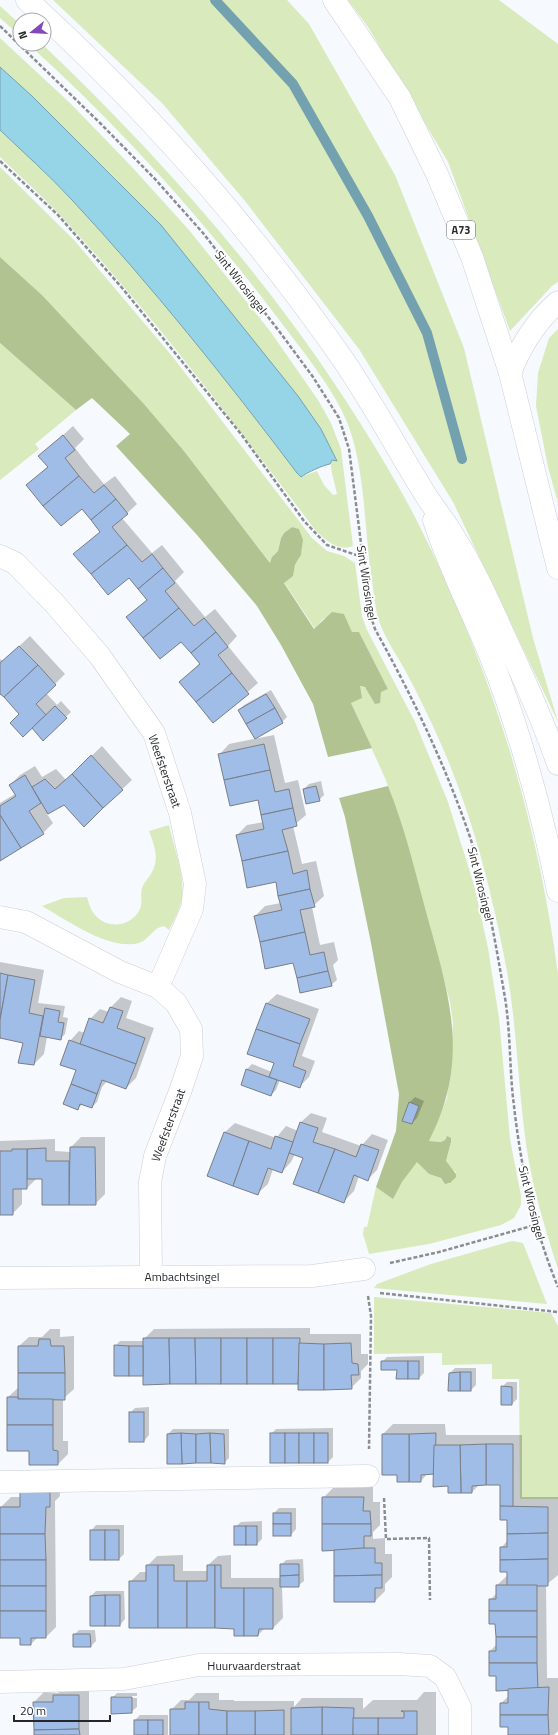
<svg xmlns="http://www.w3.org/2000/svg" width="558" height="1735" font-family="'Titillium Web',sans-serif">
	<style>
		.green { fill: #d9eabd }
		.forest { fill: #b2c392; fill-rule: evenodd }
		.water { fill: #96d5e8; stroke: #74a1af }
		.shadow { fill: #0003 }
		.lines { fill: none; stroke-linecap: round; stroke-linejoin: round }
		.stream { stroke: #74a1af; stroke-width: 10 }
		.building { fill: #a0bde8; stroke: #7a7e85 }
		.minor-casing { stroke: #cacfd7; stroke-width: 23 }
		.major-casing { stroke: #cacfd7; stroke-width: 23 }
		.highway-casing { stroke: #cacfd7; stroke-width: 23 }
		.path { stroke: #8a8d91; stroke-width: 2.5; stroke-dasharray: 4 2; stroke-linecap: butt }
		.minor { stroke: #fff; stroke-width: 22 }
		.major { stroke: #fff; stroke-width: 22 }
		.highway { stroke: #fff; stroke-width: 22 }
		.labels { text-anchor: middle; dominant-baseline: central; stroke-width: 4; stroke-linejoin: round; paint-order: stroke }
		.shield { fill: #fff; stroke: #66686a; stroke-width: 1 }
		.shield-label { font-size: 11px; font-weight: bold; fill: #25272a }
		.street-label { font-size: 12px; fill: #25272a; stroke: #fff }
	</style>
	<rect width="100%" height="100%" fill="#f6f9fe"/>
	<g class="green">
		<path d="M53,0H287L309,24L395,175L464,348L533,638L558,722L453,502L359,349L245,201L162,103Z"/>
		<path d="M348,0H499L558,44V282L552,286L510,331L448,162L368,27Z"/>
		<path d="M0,6L20,24V36L0,18Z"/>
		<path d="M0,38L70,103L131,166L189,230L270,331L318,400L331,423L341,449L353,546C338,552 326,540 316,531C237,427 159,323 71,227C49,202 24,180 0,157V130C24,153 49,175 72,200C152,286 226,379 297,473L303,476L317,471L324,485L333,495L337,494C336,487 329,466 331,461L336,460L321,429L298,396L118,181L32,96L0,67Z"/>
		<path d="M28,44H42C168,164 285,297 375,447C390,472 405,497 418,523C490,665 537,816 558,974V1269C543,1223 529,1176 524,1128C517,1071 516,1013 504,956C490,884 471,812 441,744C430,719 418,694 405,670C396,654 385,638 379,621C375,608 374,594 372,580C364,531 366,478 350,430C339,396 305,354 283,325C207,224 123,129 28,44Z"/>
		<path d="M0,167L74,240L172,356L312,538L327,551L344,556L355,563L362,616L367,630L415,722L448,802L474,885L488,948L499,1018L510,1139L521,1196V1205L514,1218L501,1225L429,1244L369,1254L363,1234L364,1227H367L376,1187L393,1198L402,1182L417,1161L429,1174L441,1178L442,1180L449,1184L456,1175V1172L450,1168L446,1161L451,1142L446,1137L445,1140L441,1142L429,1141L447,1098L453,1023L450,1002L399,816L385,778L351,703L360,686L381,692L388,689L359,632H352L344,614L323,619L315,629L284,582L294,571C294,565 297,563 300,557C303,549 302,536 299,529L292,527L284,533L281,538L278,551L274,555L271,564L184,451L144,404L42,295L0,257Z"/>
		<path d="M558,329V503L548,467L536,406L538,373L549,338Z"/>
		<path d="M0,343L76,410L35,444L39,449L0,480Z"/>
		<path d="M169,825C174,848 185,875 182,898C180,910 174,920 169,930L164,926C152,928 149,940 139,943C109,951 67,920 42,906L64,898L87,897C89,904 91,911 96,916C109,930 132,926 140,909C143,902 140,895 142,888C144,882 149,878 152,872C160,858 154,845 149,831Z"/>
		<path d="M512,1241L523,1243L547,1304L374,1288L377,1284L431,1264Z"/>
		<path d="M374,1297L551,1313L558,1326V1499H520L519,1379H492V1364L442,1365V1353L374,1354Z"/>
	</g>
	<g class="forest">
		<path d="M0,257L42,295L144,404L184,451L270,563L272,557L278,551L281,538L284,533L292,527L299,529L303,540L302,547L301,555L295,565L293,576L284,583L314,629L332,612L344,614L352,632H359L388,689L381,692L380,703L375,704L365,687L360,686L362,698L351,703L372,748L328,757L313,704L281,645L257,606L197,535L116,446L130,434L92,398L76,410L0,343Z"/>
		<path d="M388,786C404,825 414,867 425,908C448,992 472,1057 429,1141L441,1142L445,1140L447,1136L451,1138V1142L446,1161L456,1174V1177L450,1183L445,1184L441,1178L429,1174L417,1162L402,1182L393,1199L376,1187L396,1131L399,1094L371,943L345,817L339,798ZM409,1102L419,1106L412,1124L403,1120Z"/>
	</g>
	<path class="water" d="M0,67L32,96L161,225L298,396L321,429L337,461L332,460L330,464C323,465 306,473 301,477L297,473C226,379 152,286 72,200C49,175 24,153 0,130Z"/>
	<g class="shadow">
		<path d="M73,426L84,439L75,448L89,466L104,484L115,476L137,504L122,518L152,553L162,545L184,572L175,581L205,617L215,609L237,636L228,646L258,683L213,722L180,682L200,663L182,640L127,617L148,599L129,577L75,554L101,531L82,508L28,485L48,466L40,456Z"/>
		<path d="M30,636L65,674L46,693L57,705L61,701L71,712L43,739L0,692V659L3,661Z"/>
		<path d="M271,690L287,717L282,722L239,710L244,705Z"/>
		<path d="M274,735L285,783L298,780L306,815L293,826L302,864L316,861L324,896L312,907L320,945L334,942L338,960L333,965L337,980L331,985L294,962L255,916L265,906L281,903L276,880L237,835L247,825L264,822L259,799L220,754L229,744Z"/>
		<path d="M102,746L132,780L84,825L64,804L47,814L53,823L43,833L0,860V803L15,794L10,785L20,775L35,766L42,777L56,769L66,780Z"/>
		<path d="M321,781L324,795L319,800L304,789L309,784Z"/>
		<path d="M0,962L44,970L38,1003L65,1006L63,1017L68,1018L65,1034L60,1039L47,1037L44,1054L34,1064L24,1042L2,1038L0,1039Z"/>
		<path d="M277,994L319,1009L302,1056L315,1061L309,1077L299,1087L280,1080L276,1090L271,1095L242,1084L247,1069L252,1064L272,1072L276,1063L267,1003Z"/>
		<path d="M121,997L132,1001L126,1018L154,1028L136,1078L126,1088L107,1081L102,1087L97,1102L92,1107L83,1104L78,1108L77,1070L70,1041L79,1031L85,1033L90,1019L100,1009L109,1012L111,1007Z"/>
		<path d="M415,1097L424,1101L417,1118L412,1123L404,1120L410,1102Z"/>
		<path d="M311,1113L327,1118L322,1132L361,1146L372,1134L388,1140L377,1170L367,1180L359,1176L354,1191L344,1201L304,1157L295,1154L291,1162L282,1172L273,1169L268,1184L258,1193L225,1132L235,1123L276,1138L286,1126L298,1131L301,1122Z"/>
		<path d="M81,1137H105V1194L95,1204H43V1178H37L27,1188H22V1204L12,1214H0V1141L55,1139V1151L70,1152L71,1147Z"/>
		<path d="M310,1328V1334H361V1354H368V1364L361,1371V1378L351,1388L298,1383L144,1384V1373L115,1346L120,1341H144V1339L154,1329Z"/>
		<path d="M50,1329H60V1337L74,1336V1389L63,1399V1441H68V1454L58,1464H30V1450L8,1397L18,1388L19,1346L29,1337H42Z"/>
		<path d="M424,1356V1373L419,1378L382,1362L387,1357Z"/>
		<path d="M455,1368H476V1385L471,1390L450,1373Z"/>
		<path d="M507,1382H517V1399L512,1404L502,1387Z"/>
		<path d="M149,1407V1435L144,1441L130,1413L135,1408Z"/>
		<path d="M393,1424H445L446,1435H522V1497H558V1575L546,1585L547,1678H558V1731L554,1735H509V1726L501,1703L509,1696V1690L497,1675L490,1651L497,1644L496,1623L490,1600L497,1593V1585L508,1575L501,1548L508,1540V1519L501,1484L479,1485L472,1492H449V1485L434,1473H428L421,1481L398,1474L383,1434Z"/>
		<path d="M333,1428V1457L328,1462L271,1434L276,1429Z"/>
		<path d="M173,1429H229V1458L224,1463H168V1434Z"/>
		<path d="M59,1483L60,1496L55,1501L56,1627L46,1637H38L31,1644L1,1507L11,1497H21Z"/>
		<path d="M373,1487V1502H380V1525L373,1532V1539L385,1538V1554H392V1577L385,1584V1591L375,1601H335V1550L323,1498L333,1488Z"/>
		<path d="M279,1508H296V1529L291,1535L274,1513Z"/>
		<path d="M262,1521V1539L257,1544L235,1527L241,1522Z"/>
		<path d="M96,1525H124V1554L119,1559H91V1531Z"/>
		<path d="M183,1555V1571H208V1565L218,1556L231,1555V1578H281V1565L286,1560L303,1559L304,1581L298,1586H282L283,1618L273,1628H265L258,1635L235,1628L130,1582L140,1572H147V1566L157,1556Z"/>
		<path d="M96,1591H124L125,1619L120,1625L91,1596Z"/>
		<path d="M79,1630H95L96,1641L91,1646L74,1635Z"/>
		<path d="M89,1685V1735H34V1702L44,1692L58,1693L64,1686Z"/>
		<path d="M424,1692H436V1735H171V1710L181,1700H189L196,1693H219V1700H234V1701H294V1707L302,1698H363V1709L373,1700H417Z"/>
		<path d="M117,1693H137V1696H116V1698H137V1707L131,1712L112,1698Z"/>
		<path d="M140,1715H168V1735H135V1720Z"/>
	</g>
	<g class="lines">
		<path class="stream" d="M215,0L293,84L368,216L427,333L462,459"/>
	</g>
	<g class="building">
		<path d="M63,435L75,450L65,458L79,476L43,506L26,485L48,467L38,456Z"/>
		<path d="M79,476L94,493L104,485L116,499L91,520L82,509L61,526L43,506Z"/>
		<path d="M116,499L128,514L112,527L127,545L91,574L73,554L100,532L91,520Z"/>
		<path d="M127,545L142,562L152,554L163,568L138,589L129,578L108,595L91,574Z"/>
		<path d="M163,568L175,583L165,591L179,608L143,638L126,617L147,600L138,589Z"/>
		<path d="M179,608L194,626L204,618L216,632L191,653L181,642L160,659L143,638Z"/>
		<path d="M216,632L228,647L218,655L232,673L196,702L179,682L200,664L191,653Z"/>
		<path d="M19,646L38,665L4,697L0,694V663Z"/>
		<path d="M38,665L56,685L36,704L46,715L23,737L10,723L19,714L4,697Z"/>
		<path d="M232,673L249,694L213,723L196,702Z"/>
		<path d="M266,694L275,708L246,724L238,710Z"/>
		<path d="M55,706L67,718L43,741L32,728Z"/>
		<path d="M275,708L283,723L255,739L246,724Z"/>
		<path d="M264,744L270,770L224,780L218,754Z"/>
		<path d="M91,755L123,790L103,808L72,774Z"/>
		<path d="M270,770L275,792L289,789L293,808L261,815L258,800L230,806L224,780Z"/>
		<path d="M72,774L103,808L84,827L64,805L48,814L32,787L45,779L55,789Z"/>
		<path d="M25,775L41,803L29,811L44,834L21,848L0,815V806L16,796L9,785Z"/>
		<path d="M316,786L320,801L306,804L303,789Z"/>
		<path d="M293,808L297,826L282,830L288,851L242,861L236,835L264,829L261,815Z"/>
		<path d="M0,815L21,848L0,861Z"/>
		<path d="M288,851L293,874L307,870L310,889L278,896L276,882L247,888L242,861Z"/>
		<path d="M310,889L315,907L300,910L305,932L260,942L254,916L282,910L278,896Z"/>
		<path d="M305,932L310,955L324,952L328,971L297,978L293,963L265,969L260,942Z"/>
		<path d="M328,971L332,986L300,993L297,978Z"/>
		<path d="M0,973L8,975L0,1020Z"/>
		<path d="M8,975L35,980L29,1013L43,1016L34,1065L18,1063L23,1043L0,1038V1020Z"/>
		<path d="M266,1003L310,1019L300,1044L256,1029Z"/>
		<path d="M110,1007L123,1011L117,1028L145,1038L136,1064L80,1044L89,1018L103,1023Z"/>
		<path d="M45,1008L60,1011L58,1022L64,1023L61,1040L40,1036Z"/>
		<path d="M256,1029L300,1044L293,1066L306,1071L300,1088L269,1077L274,1063L247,1054Z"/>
		<path d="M69,1040L136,1064L126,1089L102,1080L97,1094L71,1084L76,1070L60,1065Z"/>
		<path d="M246,1069L277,1080L271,1096L241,1085Z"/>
		<path d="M71,1084L97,1094L92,1108L80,1104L78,1110L63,1104Z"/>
		<path d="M409,1102L419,1106L412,1124L402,1121Z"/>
		<path d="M300,1122L318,1128L313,1142L335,1149L318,1193L293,1184L303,1158L289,1153Z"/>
		<path d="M224,1132L249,1141L233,1186L207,1176Z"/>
		<path d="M275,1136L293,1142L282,1173L268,1168L258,1195L233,1186L249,1141L271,1149Z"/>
		<path d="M361,1144L379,1150L368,1181L354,1175L344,1203L318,1193L335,1149L356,1157Z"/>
		<path d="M70,1147H95L96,1205H69Z"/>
		<path d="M46,1148V1161H69V1205H42V1179H27V1149Z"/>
		<path d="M12,1149H27V1189H13V1215H0V1151H12Z"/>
		<path d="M143,1338H169L170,1384L143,1385Z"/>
		<path d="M169,1338H195L196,1384H170Z"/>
		<path d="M195,1338H221V1384H196Z"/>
		<rect x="221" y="1338" width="26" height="46"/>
		<rect x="247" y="1338" width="26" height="46"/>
		<path d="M273,1338H300L298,1384H273Z"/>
		<path d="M39,1339H50L51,1346H64L65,1373H18V1346H38Z"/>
		<path d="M299,1343L324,1344V1390H298Z"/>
		<path d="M351,1343L352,1363L358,1364L359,1375H351L352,1389L324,1390V1344Z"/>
		<path d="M114,1345L129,1346V1376H114Z"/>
		<rect x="129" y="1346" width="14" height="30"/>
		<path d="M381,1361H408V1379H396L397,1370H381Z"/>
		<rect x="408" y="1361" width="11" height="18"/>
		<rect x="460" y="1372" width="11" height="19"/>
		<path d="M460,1372V1391H448L449,1373Z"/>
		<path d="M18,1373H65V1400L18,1399Z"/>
		<path d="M501,1386L512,1387V1405H501Z"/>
		<path d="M7,1397H18V1399H53V1425H7Z"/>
		<rect x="129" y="1412" width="15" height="30"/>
		<path d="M7,1425H53V1450L58,1451V1465H29V1451H7Z"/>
		<path d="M181,1433L196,1434V1463L182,1464Z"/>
		<path d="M181,1433L182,1464H167V1434Z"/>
		<path d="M210,1433L211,1463H196V1434Z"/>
		<path d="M210,1433L224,1434L225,1464L211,1463Z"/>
		<rect x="270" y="1433" width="15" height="30"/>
		<rect x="285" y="1433" width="14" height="30"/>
		<rect x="299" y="1433" width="15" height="30"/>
		<rect x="314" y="1433" width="14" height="30"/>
		<path d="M436,1433L435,1474L421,1475V1482H409V1434Z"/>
		<path d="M382,1434H409V1482H397V1475H382Z"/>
		<path d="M486,1444H513V1507L500,1506V1485H486Z"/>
		<path d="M486,1444V1485L472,1486V1493H461L460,1445Z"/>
		<path d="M434,1445H460L461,1493H448V1486L433,1487Z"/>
		<path d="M20,1492H50V1507H46L45,1534H0V1507H20Z"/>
		<path d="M322,1497H364L363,1511H370L371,1524H322Z"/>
		<path d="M500,1506L548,1507V1533L507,1534V1520H500Z"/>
		<rect x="273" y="1513" width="18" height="11"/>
		<rect x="273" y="1524" width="18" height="12"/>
		<path d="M322,1524H371V1536H364V1549L322,1551Z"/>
		<rect x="234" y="1526" width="12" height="19"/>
		<rect x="246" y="1526" width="11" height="19"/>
		<rect x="90" y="1530" width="15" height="30"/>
		<rect x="105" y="1530" width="14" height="30"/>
		<path d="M548,1533V1559L500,1560V1547H507V1534Z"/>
		<path d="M0,1534H45L46,1560H0Z"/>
		<path d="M363,1548H375V1563H382V1575L334,1576V1550Z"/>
		<path d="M548,1559V1586H507V1572H500V1560Z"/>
		<rect x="0" y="1560" width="46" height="26"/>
		<path d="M280,1564H299V1575L280,1576Z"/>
		<path d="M146,1565H158V1628H129V1581H146Z"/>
		<path d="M158,1565H174V1581H187V1628H158Z"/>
		<path d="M207,1565H215V1628H187V1581H207Z"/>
		<path d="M215,1565H221V1588H244V1636H234V1629L215,1628Z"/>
		<path d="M299,1575V1587H280V1576Z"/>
		<path d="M382,1575V1588H375V1602H334V1576Z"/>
		<path d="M496,1585H537V1611H489V1599H496Z"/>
		<rect x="0" y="1586" width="46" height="25"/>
		<path d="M244,1588H273V1629H259L258,1636H244Z"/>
		<rect x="105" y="1595" width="15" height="31"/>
		<path d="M105,1595V1626H90V1596Z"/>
		<path d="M0,1611H46V1638H31V1645H20V1638H0Z"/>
		<path d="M489,1611H537V1637H496L495,1624H489Z"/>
		<path d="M73,1634H90L91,1647H73Z"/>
		<path d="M496,1637H537V1663H489V1651H496Z"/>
		<path d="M489,1663H537L538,1689L496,1691V1676H489Z"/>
		<path d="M549,1687L548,1715H500V1703H508V1689Z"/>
		<path d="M53,1695H79V1729L34,1730L33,1702H53Z"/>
		<path d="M111,1697H132V1713L111,1714Z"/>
		<path d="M185,1702H199V1735H170V1709H185Z"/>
		<path d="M199,1702H209V1709L227,1711V1735H199Z"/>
		<path d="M322,1707L354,1708L353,1735H322Z"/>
		<path d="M322,1707V1735H291V1708Z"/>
		<path d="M284,1710V1735H255V1711Z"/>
		<rect x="227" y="1711" width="28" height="24"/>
		<path d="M401,1711H417V1735H378V1718H404V1712Z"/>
		<path d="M500,1715H548L549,1735H508V1727H500Z"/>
		<rect x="353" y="1718" width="25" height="17"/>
		<rect x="134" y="1720" width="14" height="15"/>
		<rect x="148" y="1720" width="15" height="15"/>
		<path d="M79,1729L80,1735H34V1730Z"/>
	</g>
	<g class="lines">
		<g class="minor-casing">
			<g id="minor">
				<path d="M510,373C521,345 536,321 558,302"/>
				<path d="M0,556L15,563L54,603L99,655L154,733L180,813L195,884L192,909L158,987"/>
				<path d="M0,917L26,922L120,972L158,987L176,1003L191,1029L192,1056L181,1089L155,1156L150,1182L151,1276"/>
				<path d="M0,1278L312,1276L364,1269"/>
				<path d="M0,1482L368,1476"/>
				<path d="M0,1682L124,1679L199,1665L399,1664L430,1666L445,1677L460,1707V1735"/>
			</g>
		</g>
		<g class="major-casing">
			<g id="major">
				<path d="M27,0C146,108 252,229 344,361C373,404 398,450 425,494C434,509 446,522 454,537C475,570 491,607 507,642C526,683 544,723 558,764"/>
				<path d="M434,520C449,568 473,613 492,660C521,735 542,812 558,891"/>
			</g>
		</g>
		<g class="highway-casing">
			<path id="highway" d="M334,0L400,98L437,174L472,257L510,373L558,568"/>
		</g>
		<g class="path">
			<path d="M0,26L100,123L155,179L203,233L279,331L313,377L339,418L349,449L370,614L375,629C412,696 445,764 470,837C486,887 495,940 504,992C511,1030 509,1068 514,1106C521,1168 534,1229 558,1287"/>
			<path d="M0,161L58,215L123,289L241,434L304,521L327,545L362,557"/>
			<path d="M390,1263L439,1252L535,1225"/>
			<path d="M380,1293L558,1312"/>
			<path d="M368,1296L371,1316L369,1449"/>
			<path d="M384,1498L386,1539L429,1538L430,1600"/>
		</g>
		<use href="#minor" class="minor"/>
		<use href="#major" class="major"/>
		<use href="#highway" class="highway"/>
	</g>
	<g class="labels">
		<rect class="shield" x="447" y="221" width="28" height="18" rx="3"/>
		<g class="shield-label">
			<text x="461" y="230">A73</text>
		</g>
		<g class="street-label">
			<text transform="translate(241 282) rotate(52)">Sint Wirosingel</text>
			<text transform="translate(367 583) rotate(81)">Sint Wirosingel</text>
			<text transform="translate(165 771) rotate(71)">Weefsterstraat</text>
			<text transform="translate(481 884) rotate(76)">Sint Wirosingel</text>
			<text transform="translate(168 1125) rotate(-70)">Weefsterstraat</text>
			<text transform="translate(532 1203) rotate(76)">Sint Wirosingel</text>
			<text x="182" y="1276">Ambachtsingel</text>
			<text x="254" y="1665">Huurvaarderstraat</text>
		</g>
	</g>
	<g transform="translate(32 32) rotate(252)"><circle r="19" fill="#ffffff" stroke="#a8a9aa"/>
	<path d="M0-3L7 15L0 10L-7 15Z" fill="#8547bc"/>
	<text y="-6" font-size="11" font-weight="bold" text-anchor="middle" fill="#25272a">N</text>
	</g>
	<path d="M14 1715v6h96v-6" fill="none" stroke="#25272a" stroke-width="2"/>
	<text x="20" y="1715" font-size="12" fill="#25272a" stroke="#ffffff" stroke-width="3" paint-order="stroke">20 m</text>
</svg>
